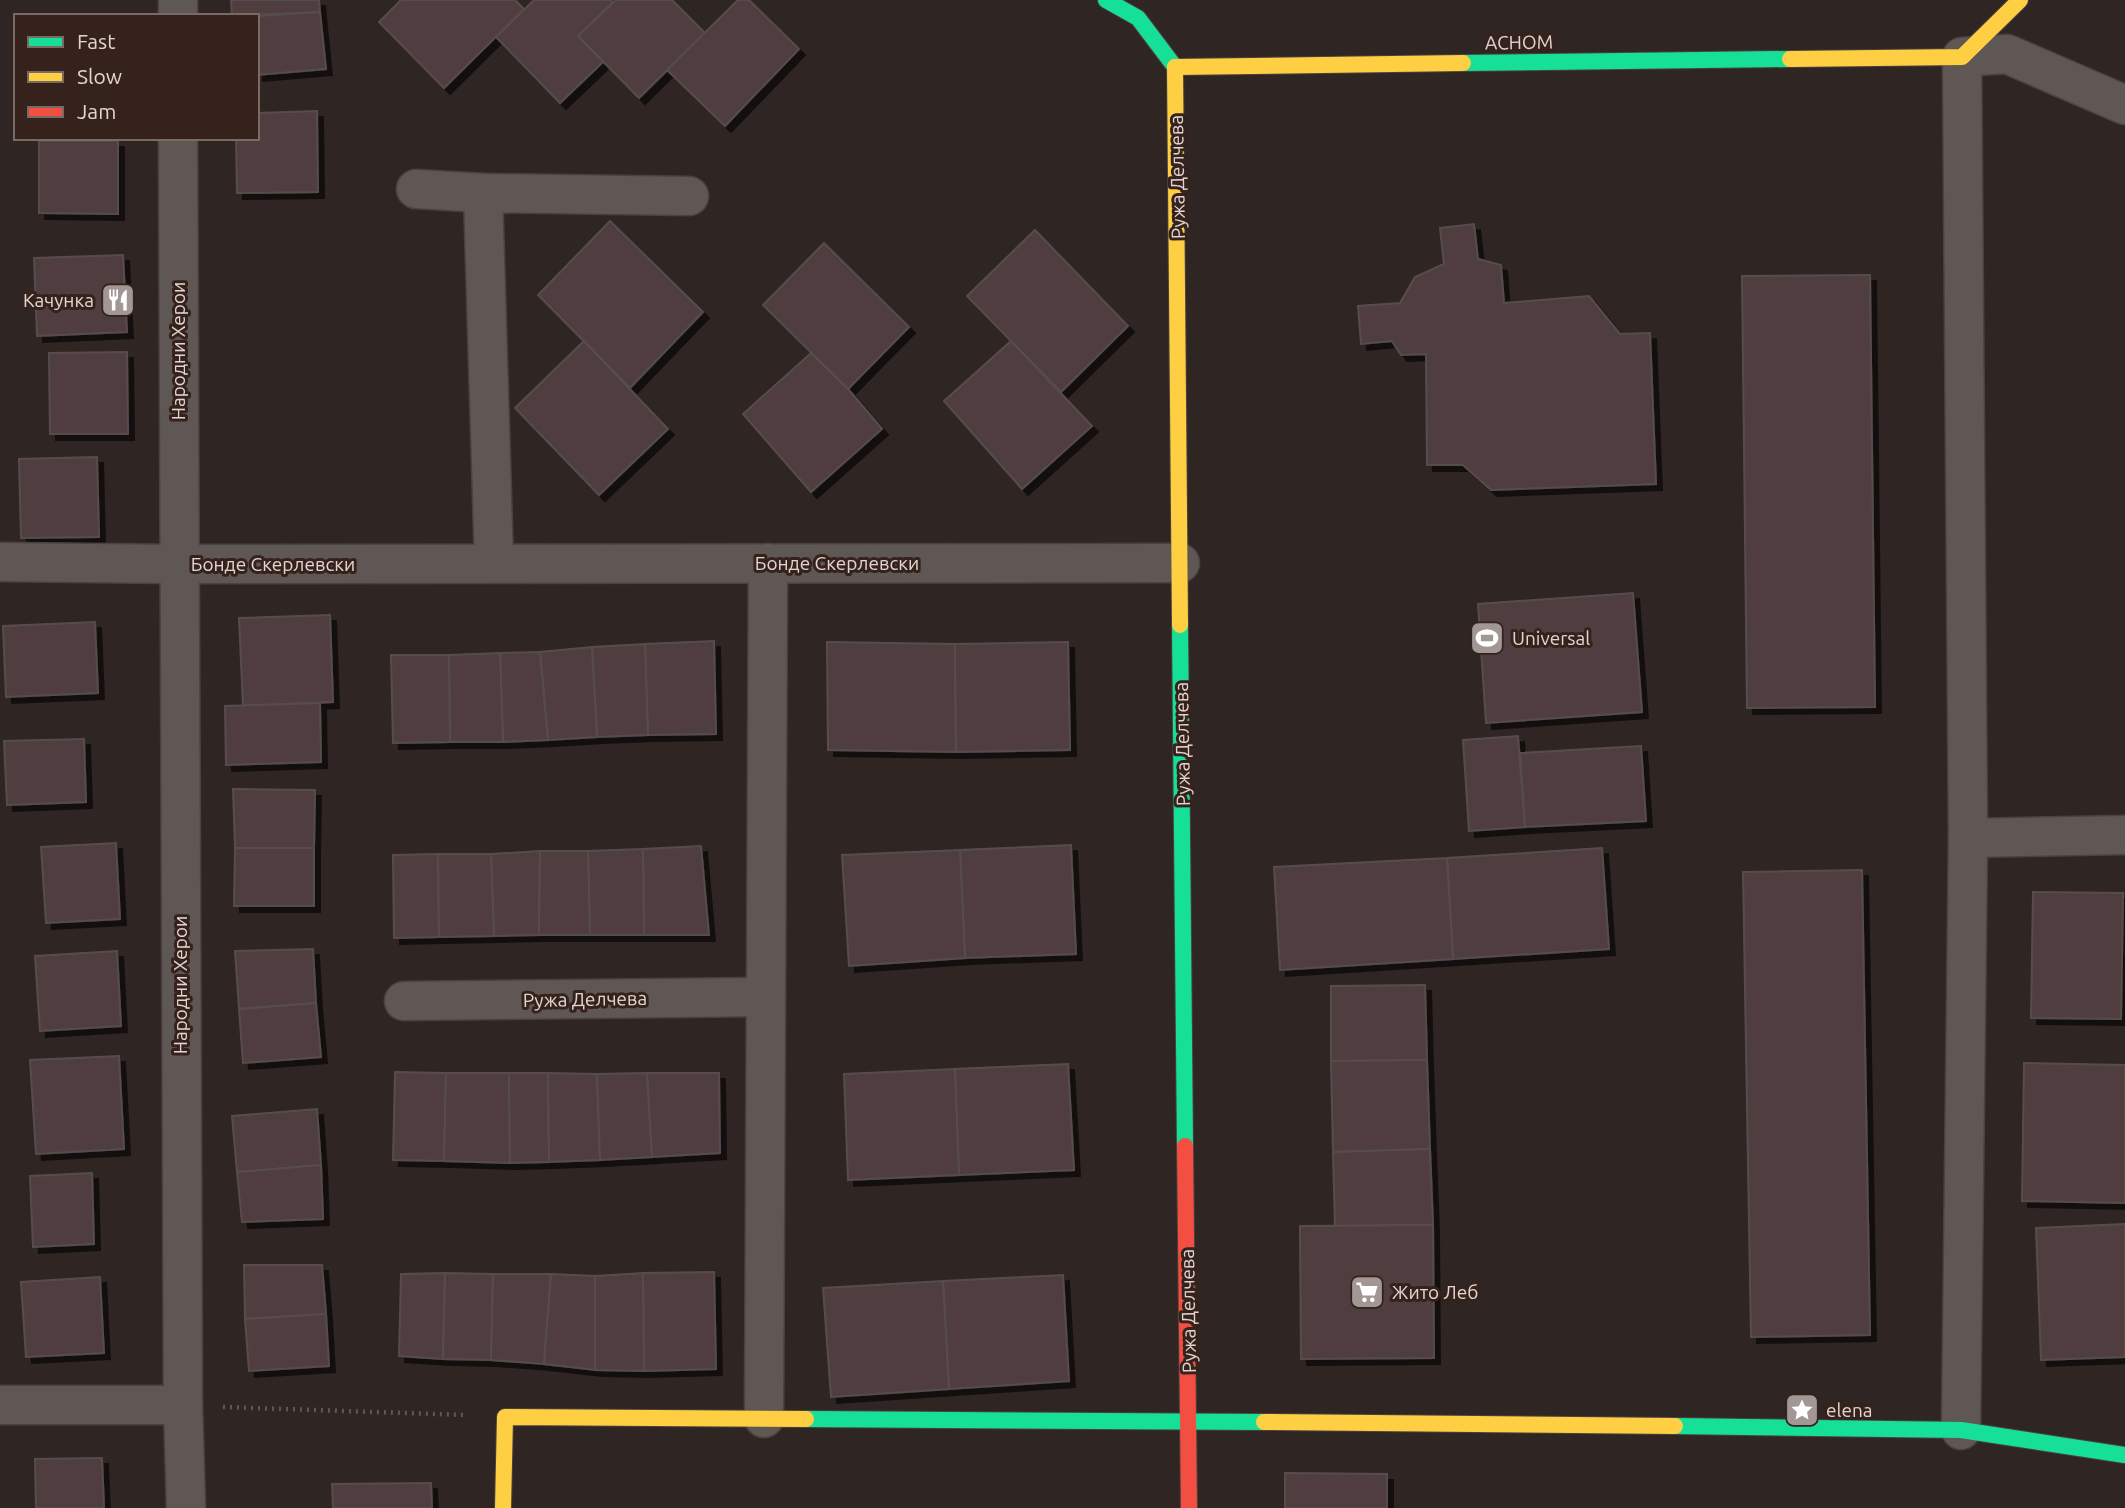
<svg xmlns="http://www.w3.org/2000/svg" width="2125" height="1508" font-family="Ubuntu,sans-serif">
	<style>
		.building { fill: #4f3e40; stroke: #564d4c; stroke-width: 2; filter: url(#shadow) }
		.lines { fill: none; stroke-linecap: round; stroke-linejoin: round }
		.street-casing { stroke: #4b423f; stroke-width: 41 }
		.fast-casing { stroke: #4b423f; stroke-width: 18 }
		.slow-casing { stroke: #4b423f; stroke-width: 18 }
		.jam-casing { stroke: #4b423f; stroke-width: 18 }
		.path { stroke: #5f5856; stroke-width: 4.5; stroke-dasharray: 2 5; stroke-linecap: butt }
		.street { stroke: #5f5754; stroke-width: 38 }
		.fast { stroke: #16e098; stroke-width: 16 }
		.slow { stroke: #ffcf43; stroke-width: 16 }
		.jam { stroke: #f24e42; stroke-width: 16 }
		.labels { text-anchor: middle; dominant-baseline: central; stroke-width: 6; stroke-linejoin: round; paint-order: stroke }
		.street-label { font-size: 19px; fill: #e2d5d1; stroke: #35221c }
		.poi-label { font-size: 19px; fill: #e2d5d1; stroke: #35221c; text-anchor: start }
	</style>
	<defs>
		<filter id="shadow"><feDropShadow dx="6" dy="6" stdDeviation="0" flood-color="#0009"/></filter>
	</defs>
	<rect width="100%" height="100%" fill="#2f2522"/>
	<g class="building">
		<path d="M231,0H319L320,12L232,16Z"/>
		<path d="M401,0H515L524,9L444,88L379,22Z"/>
		<path d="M534,0H611L613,2L578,36L603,62L560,103L496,37Z"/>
		<path d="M616,0H672L705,33L639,98L578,36Z"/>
		<path d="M738,0H749L799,49L725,126L667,70Z"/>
		<path d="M320,12L326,69L257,75V16Z"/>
		<path d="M317,111L318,192L237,193L236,138H257V113Z"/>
		<path d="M39,141H118V214L39,213Z"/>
		<path d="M610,221L703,312L630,388L538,295Z"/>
		<path d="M1474,224L1478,259L1501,265L1504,303L1589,296L1620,334L1650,333L1656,484L1491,490L1463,465H1427L1426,354L1401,355L1392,341L1361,344L1358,306L1400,303L1415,277L1444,264L1440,228Z"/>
		<path d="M1035,230L1128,326L1061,392L967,296Z"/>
		<path d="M824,243L909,327L848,389L763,305Z"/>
		<path d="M123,255L127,332L37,336L34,258Z"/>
		<path d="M1870,275L1875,707L1747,708L1742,276Z"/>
		<path d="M584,341L668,429L599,495L515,408Z"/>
		<path d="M1011,341L1092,426L1022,489L944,401Z"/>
		<path d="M127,352L128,434H50L49,353Z"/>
		<path d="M811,353L848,389L882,429L811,492L743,414Z"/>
		<path d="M97,457L99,537L21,538L19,459Z"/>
		<path d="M1633,593L1642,712L1486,723L1478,604Z"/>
		<path d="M330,615L333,702L243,706L239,618Z"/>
		<path d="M95,622L98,693L6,697L3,626Z"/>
		<path d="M714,641L716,734L648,735L645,644Z"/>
		<path d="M827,642L955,644L956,752L828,750Z"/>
		<path d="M1068,642L1070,750L956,752L955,644Z"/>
		<path d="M645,644L648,735L597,737L592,647Z"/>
		<path d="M592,647L597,737L548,740L540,652Z"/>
		<path d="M540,652L548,740L503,742L500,653Z"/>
		<path d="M500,653L503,742H450L449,655Z"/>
		<path d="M391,655H449L450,742L393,743Z"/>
		<path d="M320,703L321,762L226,765L225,706Z"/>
		<path d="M1518,736L1525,827L1469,831L1463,740Z"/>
		<path d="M84,739L86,802L7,805L4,741Z"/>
		<path d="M1641,746L1646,821L1525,827L1520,753Z"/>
		<path d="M233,789L315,790L314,848H235Z"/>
		<path d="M116,843L120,919L46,923L41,847Z"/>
		<path d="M1071,845L1076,954L965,958L960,850Z"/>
		<path d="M701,846L709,935H644L643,849Z"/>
		<path d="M235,848H314V906H234Z"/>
		<path d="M1602,848L1609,949L1453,959L1447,858Z"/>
		<path d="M643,849L644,935H590L588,851Z"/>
		<path d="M960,850L965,958L849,966L842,855Z"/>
		<path d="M540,851L539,935L494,936L491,854Z"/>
		<path d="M540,851H588L590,935H539Z"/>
		<path d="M438,854L439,937L394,938L393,855Z"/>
		<path d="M438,854H491L494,936L439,937Z"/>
		<path d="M1447,858L1453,959L1280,970L1274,867Z"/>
		<path d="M1862,870L1870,1335L1751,1337L1743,872Z"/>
		<path d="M2033,892L2123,893L2121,1019L2031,1018Z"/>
		<path d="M313,949L316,1003L239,1009L235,951Z"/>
		<path d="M117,951L121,1026L40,1031L35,956Z"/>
		<path d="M1425,985L1427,1060L1331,1061V986Z"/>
		<path d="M316,1003L321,1057L243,1063L239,1009Z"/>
		<path d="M119,1056L124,1149L36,1154L30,1060Z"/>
		<path d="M1427,1060L1430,1149L1333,1152L1331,1061Z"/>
		<path d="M2024,1063L2125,1065V1203L2022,1201Z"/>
		<path d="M1068,1064L1074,1170L959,1175L955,1069Z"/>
		<path d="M955,1069L959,1175L848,1180L844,1074Z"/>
		<path d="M395,1072L446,1073L444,1161L393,1160Z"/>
		<path d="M446,1073H509L510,1163L444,1161Z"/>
		<path d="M509,1073H548L549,1162L510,1163Z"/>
		<path d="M548,1073L597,1074L600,1160L549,1162Z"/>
		<path d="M647,1073L652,1157L600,1160L597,1074Z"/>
		<path d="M647,1073H719L720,1153L652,1157Z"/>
		<path d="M317,1109L321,1165L237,1172L232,1116Z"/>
		<path d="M1430,1149L1433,1225L1335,1226L1333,1152Z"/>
		<path d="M321,1165L323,1219L242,1222L237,1172Z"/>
		<path d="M92,1173L94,1244L33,1247L30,1176Z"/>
		<path d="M2125,1224V1357L2041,1360L2036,1228Z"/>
		<path d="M1433,1225L1434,1358L1301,1359L1300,1226Z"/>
		<path d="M244,1265H322L326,1314L245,1319Z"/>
		<path d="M714,1272L716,1369L644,1371L643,1273Z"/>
		<path d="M445,1273L443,1359L399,1356L401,1274Z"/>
		<path d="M445,1273L493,1274L491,1360L443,1359Z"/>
		<path d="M643,1273L644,1371L595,1370V1276Z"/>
		<path d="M493,1274H551L544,1364L491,1360Z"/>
		<path d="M551,1274L595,1276V1370L544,1364Z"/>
		<path d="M1063,1275L1069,1381L949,1389L943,1281Z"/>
		<path d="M100,1277L104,1353L26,1357L21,1282Z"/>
		<path d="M943,1281L949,1389L831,1397L823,1288Z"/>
		<path d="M326,1314L329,1366L249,1371L245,1319Z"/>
		<path d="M102,1458L104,1508H36L35,1459Z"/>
		<path d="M1285,1473L1387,1474V1508H1285Z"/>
		<path d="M431,1483L432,1508H333L332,1484Z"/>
	</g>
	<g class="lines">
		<g class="street-casing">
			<g id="street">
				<path d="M178,16V0"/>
				<path d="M178,138L183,1405L186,1508"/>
				<path d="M416,189L483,193"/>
				<path d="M0,562L178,564L1180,563"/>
				<path d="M494,563L483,193L689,196"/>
				<path d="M1968,838L2125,835"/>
				<path d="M404,1001L766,997"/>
				<path d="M0,1405H183"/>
				<path d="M764,1418L768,563"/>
				<path d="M1961,1430L1968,838L1962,57L2007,54L2125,105"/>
			</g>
		</g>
		<g class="fast-casing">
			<g id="fast">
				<path d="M1106,0L1138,18L1175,67"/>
				<path d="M1463,63L1790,59"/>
				<path d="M1180,625L1185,1146"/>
				<path d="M806,1419L1264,1422"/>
				<path d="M1675,1426L1961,1430L2125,1455"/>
			</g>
		</g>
		<g class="slow-casing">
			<g id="slow">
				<path d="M1790,59L1962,57L2020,0"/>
				<path d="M1175,67L1180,625"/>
				<path d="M1175,67L1463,63"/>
				<path d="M1264,1422L1675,1426"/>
				<path d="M503,1508L505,1417L806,1419"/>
			</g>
		</g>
		<g class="jam-casing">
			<path id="jam" d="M1185,1146L1189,1508"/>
		</g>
		<path class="path" d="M223,1407L466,1415"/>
		<use href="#street" class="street"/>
		<use href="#fast" class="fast"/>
		<use href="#slow" class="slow"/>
		<use href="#jam" class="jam"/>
	</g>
	<defs>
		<g id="restaurant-square" transform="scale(1.75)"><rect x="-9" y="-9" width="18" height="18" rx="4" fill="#a39794" stroke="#35221c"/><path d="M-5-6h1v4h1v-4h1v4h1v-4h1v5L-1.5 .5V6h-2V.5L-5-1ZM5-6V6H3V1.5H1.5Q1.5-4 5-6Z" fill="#fff"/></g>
		<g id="stadium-square" transform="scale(1.75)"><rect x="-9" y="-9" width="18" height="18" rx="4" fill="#a39794" stroke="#35221c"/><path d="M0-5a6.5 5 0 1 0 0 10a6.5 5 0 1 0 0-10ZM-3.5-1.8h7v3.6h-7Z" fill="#fff"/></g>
		<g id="supermarket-square" transform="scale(1.75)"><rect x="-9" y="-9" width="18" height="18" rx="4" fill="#a39794" stroke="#35221c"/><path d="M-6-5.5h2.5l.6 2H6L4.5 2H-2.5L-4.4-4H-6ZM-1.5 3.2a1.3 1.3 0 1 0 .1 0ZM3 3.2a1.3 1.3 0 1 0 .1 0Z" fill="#fff"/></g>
		<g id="sight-square" transform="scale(1.75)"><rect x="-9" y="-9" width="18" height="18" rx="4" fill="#a39794" stroke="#35221c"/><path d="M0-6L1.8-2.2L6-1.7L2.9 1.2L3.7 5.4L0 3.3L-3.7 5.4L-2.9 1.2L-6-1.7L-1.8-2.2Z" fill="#fff"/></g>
	</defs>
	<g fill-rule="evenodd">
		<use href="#restaurant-square" x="118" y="300"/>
		<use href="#stadium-square" x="1487" y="638"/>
		<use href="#supermarket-square" x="1367" y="1292"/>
		<use href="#sight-square" x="1802" y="1410"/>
	</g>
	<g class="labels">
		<g class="street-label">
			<text transform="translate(1519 42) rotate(-1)">АСНОМ</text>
			<text transform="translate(1177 177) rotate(-91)">Ружа Делчева</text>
			<text transform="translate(178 351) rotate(-90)">Народни Херои</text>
			<text x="837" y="563">Бонде Скерлевски</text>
			<text x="273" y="564">Бонде Скерлевски</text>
			<text transform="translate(1182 744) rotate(-91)">Ружа Делчева</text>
			<text transform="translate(180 985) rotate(-90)">Народни Херои</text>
			<text transform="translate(585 999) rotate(-1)">Ружа Делчева</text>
			<text transform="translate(1188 1311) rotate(-91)">Ружа Делчева</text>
		</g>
		<g class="poi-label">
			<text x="94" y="300" text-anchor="end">Качунка</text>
			<text x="1512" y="638">Universal</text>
			<text x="1392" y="1292">Жито Леб</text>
			<text x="1826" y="1410">elena</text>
		</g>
	</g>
	<rect x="14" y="14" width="245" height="126" fill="#35221c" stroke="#7a6a64" stroke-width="2"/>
	<rect x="28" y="37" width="35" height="10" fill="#16e098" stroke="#7a6a64" stroke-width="2"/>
	<text x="77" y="49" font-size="21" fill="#e2d5d1">Fast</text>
	<rect x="28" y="72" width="35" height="10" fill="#ffcf43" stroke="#7a6a64" stroke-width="2"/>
	<text x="77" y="84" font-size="21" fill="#e2d5d1">Slow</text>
	<rect x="28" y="107" width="35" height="10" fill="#f24e42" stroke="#7a6a64" stroke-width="2"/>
	<text x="77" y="119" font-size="21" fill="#e2d5d1">Jam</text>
</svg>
